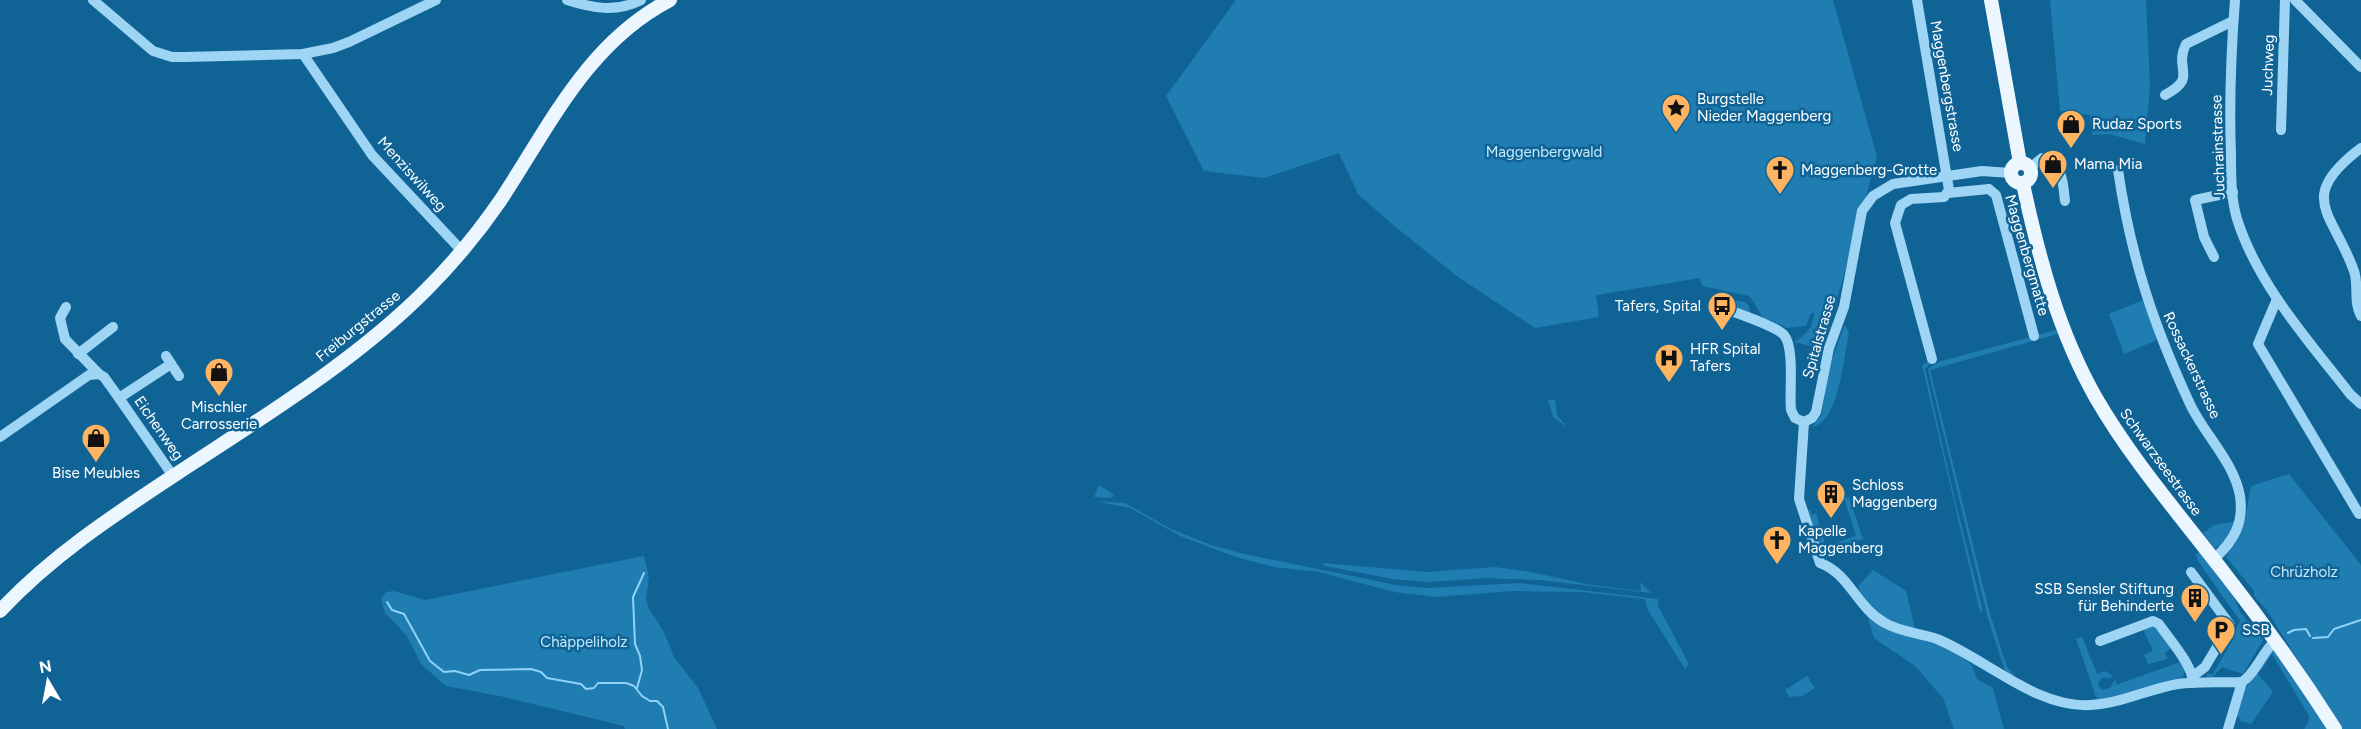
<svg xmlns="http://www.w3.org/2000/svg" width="2361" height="729" font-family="Figtree,sans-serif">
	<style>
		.green { fill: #1f7db2 }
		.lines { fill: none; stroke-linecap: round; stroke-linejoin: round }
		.stream { stroke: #90d3f7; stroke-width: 2 }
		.minor { stroke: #9ed5f4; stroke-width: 10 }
		.major { stroke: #ebf6ff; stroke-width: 14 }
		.labels { text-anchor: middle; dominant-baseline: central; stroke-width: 5; stroke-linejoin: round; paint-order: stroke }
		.street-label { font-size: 15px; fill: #fff; stroke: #106395 }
		.poi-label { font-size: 15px; fill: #fff; stroke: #106395; text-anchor: start }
		.park-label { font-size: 15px; fill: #c6eafe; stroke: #106395 }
	</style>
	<rect width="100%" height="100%" fill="#106395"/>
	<g class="green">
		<path d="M1236,0H1833L1877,157L1823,349L1794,342C1807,334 1813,328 1814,313H1811L1806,326L1787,328L1768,319L1766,321L1764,320L1753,301L1749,296L1702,286L1700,278L1596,295L1599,317L1535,328L1458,277L1392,224L1358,194L1339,153L1264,178L1204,171L1166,96Z"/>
		<path d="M2050,0H2146L2150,86L2145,144L2109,134L2092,135L2090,115L2060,111Z"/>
		<path d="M1716,297L1744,302L1748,304L1750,311L1749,313L1715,303Z"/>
		<path d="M2143,300L2157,340L2124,354L2109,314Z"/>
		<path d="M1845,324L1849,333C1844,356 1839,423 1812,427L1822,414L1827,373Z"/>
		<path d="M2056,330L2058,334L1930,370L1990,614L2007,667L2015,676L2013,677L2005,671L1987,615L1928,369L1938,362Z"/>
		<path d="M1929,361L1930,364L1925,369L1955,500L1983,611L1980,612L1922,365Z"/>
		<path d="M1548,400H1555L1557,415L1567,427L1553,417Z"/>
		<path d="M2289,474L2361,565V729H2341L2266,609L2254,596V591L2226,557L2233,542L2214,548L2203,533L2214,525L2245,520L2251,486Z"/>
		<path d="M1099,485L1113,494L1114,496L1110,498L1094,497Z"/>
		<path d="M1849,497L1863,539L1821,554L1806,511L1810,509L1812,515L1816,513L1826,546L1856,536L1844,498Z"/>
		<path d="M1094,501L1125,503L1169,528L1211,545L1244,554L1396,585L1428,588L1520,583L1658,599V606L1689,664L1685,669L1648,610L1645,599L1582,592L1512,591L1436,597L1394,592L1319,572L1274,567L1236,557L1180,536L1130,508Z"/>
		<path d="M2201,551L2231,589L2240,612L2263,640L2243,674L2222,667L2212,678L2206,676L2208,673L2212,675L2234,638L2229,634L2234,633L2240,621L2198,561L2196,555Z"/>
		<path d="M644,556L649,577L646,599L649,609L664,632L674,657L698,688L717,729H625L624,726L500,696L446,686L421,664L407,636L385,613L381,599L386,592L394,591L425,600Z"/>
		<path d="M1322,563L1427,572L1495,567L1531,572L1586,584L1641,591L1640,582L1651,593L1540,580L1486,578L1428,582L1393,579L1325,566Z"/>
		<path d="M1873,570L1906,591L1917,637L1953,651L1971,664L1977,679L1993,688L2004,729H1954L1943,698L1915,666L1874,638L1858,586Z"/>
		<path d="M2151,625C2159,628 2169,640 2170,649L2165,653L2168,659L2148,664L2144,655L2153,651L2143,629Z"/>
		<path d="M2082,637L2097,674L2105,671L2113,676L2110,678H2101L2098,685L2102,690L2110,688L2114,681H2116V685L2180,662C2185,669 2186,672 2181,680L2100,702L2096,697L2076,639Z"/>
		<path d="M2271,651H2274L2330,729H2304L2309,721V716L2272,654L2261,671L2260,667Z"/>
		<path d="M2257,673L2273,692L2251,724L2241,721L2237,715L2245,689Z"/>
		<path d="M1807,676L1815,688L1802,696L1789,697L1785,690Z"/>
	</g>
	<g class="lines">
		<g class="stream">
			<path d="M387,602L392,610L404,614L430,661L444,672L455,671L469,675L480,670L531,669L541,672L547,678L581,684L586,689L594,688L598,683H626L634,686L642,696L650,701H657L663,707L668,729"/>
			<path d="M2288,633L2294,630L2306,629L2310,636"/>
			<path d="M2313,638L2328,637L2334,629L2361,620"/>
			<path d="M637,688L642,670L640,656L635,644L633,597L644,573"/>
		</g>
		<g class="minor">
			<path d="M93,0L153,51L172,57H185L303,54L333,48L349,42L436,0"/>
			<path d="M567,0C592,8 616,13 641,0"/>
			<path d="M1917,0L1949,190L1944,197L1911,199L1901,205L1895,223L1932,359"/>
			<path d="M2235,0C2231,52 2229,103 2231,155C2231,175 2231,199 2237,219C2258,285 2308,340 2350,394L2361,404"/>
			<path d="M2295,0L2361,67"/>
			<path d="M303,54L372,155L462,251"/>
			<path d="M2165,95C2199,77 2173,70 2186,44L2233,21"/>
			<path d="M2281,130L2285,0"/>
			<path d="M2361,148C2295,198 2333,212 2354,271C2359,285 2353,302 2361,316"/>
			<path d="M2030,168L2042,158C2063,163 2063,183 2065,201"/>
			<path d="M2118,170C2131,258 2153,324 2190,404C2204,434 2234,462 2240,496C2244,523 2234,541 2214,559"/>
			<path d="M1948,193L1989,189L1996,195L2034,336"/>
			<path d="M2214,257L2204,237L2195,200L2233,192"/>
			<path d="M2277,299L2258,344L2359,514"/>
			<path d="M66,307L60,318L65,339L99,374"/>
			<path d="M1716,307L1723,308C1736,313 1776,326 1784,335C1795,348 1789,393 1791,410L1795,418L1804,422"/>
			<path d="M78,354L113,327"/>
			<path d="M166,356L179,376"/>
			<path d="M119,398L171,364"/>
			<path d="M1804,422L1799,499L1820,563C1850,574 1856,607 1885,623C1900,632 1920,633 1937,639C1986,659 2036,708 2090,705C2120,704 2148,689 2178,684C2199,681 2221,683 2242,682"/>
			<path d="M1804,422L1812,418L1816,412L1829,348L1844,307L1862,211L1873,196L1893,184L1982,171L2011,173"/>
			<path d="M0,437L89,375L99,374L104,377L119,398L173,476"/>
			<path d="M2191,572L2230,625L2205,667L2193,676"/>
			<path d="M2100,641L2153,621L2159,624C2169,639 2193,665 2193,683"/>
			<path d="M2228,729L2242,682C2256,673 2262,652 2276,640"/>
		</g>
		<g class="major">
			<path d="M1991,0L2020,163"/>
			<circle cx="2021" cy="173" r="10"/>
			<path d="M2023,184C2039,258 2058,331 2096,398C2132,460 2178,513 2222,570C2262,621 2300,674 2335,729"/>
			<path d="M0,611C56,551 125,508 193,463C274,410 358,358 426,290C453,263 478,233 500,201C549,127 587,43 670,0"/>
		</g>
	</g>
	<defs>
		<g id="sight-pin" transform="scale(1.5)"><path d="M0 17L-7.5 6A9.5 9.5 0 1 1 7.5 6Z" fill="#ffb461" stroke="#106395"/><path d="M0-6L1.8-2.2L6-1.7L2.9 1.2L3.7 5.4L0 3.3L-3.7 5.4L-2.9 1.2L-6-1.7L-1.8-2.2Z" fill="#111"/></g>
		<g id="shop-pin" transform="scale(1.5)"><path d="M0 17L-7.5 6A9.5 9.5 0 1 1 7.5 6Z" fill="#ffb461" stroke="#106395"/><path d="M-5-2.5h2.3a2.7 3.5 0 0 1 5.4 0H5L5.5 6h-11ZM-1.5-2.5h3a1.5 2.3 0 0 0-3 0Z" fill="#111"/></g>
		<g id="church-pin" transform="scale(1.5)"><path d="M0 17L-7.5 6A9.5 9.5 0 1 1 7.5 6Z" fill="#ffb461" stroke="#106395"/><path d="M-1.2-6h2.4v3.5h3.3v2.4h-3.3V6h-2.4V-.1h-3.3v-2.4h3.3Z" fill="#111"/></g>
		<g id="bus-pin" transform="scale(1.5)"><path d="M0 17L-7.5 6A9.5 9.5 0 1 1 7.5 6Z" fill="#ffb461" stroke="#106395"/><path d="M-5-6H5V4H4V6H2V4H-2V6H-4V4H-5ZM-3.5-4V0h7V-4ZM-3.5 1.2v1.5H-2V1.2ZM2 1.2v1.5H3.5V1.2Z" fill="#111"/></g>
		<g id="hospital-pin" transform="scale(1.5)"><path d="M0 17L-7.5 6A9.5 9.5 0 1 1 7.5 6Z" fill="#ffb461" stroke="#106395"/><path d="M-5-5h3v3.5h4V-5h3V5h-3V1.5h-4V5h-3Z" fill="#111"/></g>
		<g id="building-pin" transform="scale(1.5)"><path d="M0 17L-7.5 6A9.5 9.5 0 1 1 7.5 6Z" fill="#ffb461" stroke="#106395"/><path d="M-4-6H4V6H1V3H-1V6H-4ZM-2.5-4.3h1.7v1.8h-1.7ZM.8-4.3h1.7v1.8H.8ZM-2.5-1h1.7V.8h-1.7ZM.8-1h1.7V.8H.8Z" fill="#111"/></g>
		<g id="parking-pin" transform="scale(1.5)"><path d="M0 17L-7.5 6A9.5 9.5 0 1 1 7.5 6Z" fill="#ffb461" stroke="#106395"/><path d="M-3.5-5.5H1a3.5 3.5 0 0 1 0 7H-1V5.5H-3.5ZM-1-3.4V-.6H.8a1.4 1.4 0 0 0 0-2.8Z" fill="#111"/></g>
	</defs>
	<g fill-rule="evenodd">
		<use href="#sight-pin" x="1676" y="108"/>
		<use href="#shop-pin" x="2071" y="124"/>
		<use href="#shop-pin" x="2053" y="164"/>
		<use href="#church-pin" x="1780" y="170"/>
		<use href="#bus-pin" x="1722" y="306"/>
		<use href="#hospital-pin" x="1669" y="358"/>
		<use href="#shop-pin" x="219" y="372"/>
		<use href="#shop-pin" x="96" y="438"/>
		<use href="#building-pin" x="1831" y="494"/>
		<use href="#church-pin" x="1777" y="540"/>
		<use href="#building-pin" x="2195" y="598"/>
		<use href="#parking-pin" x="2221" y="630"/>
	</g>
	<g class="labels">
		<g class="street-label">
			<text transform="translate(2268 65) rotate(-88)">Juchweg</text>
			<text transform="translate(1947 86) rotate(80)">Maggenbergstrasse</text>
			<text transform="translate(2218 147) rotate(-92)">Juchrainstrasse</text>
			<text transform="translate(412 174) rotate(48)">Menziswilweg</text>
			<text transform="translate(2027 255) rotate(74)">Maggenbergmatte</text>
			<text transform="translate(358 326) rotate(-39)">Freiburgstrasse</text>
			<text transform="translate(1819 337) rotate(-74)">Spitalstrasse</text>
			<text transform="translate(2192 365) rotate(65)">Rossackerstrasse</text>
			<text transform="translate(159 428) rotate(55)">Eichenweg</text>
			<text transform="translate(2161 462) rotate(54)">Schwarzseestrasse</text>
		</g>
		<g class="poi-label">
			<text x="1697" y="99">Burgstelle<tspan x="1697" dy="17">Nieder Maggenberg</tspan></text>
			<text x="2092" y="124">Rudaz Sports</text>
			<text x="2074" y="164">Mama Mia</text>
			<text x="1801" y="170">Maggenberg-Grotte</text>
			<text x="1701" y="306" text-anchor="end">Tafers, Spital</text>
			<text x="1690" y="349">HFR Spital<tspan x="1690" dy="17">Tafers</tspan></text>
			<text x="219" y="407" text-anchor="middle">Mischler<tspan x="219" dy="17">Carrosserie</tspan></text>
			<text x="96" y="473" text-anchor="middle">Bise Meubles</text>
			<text x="1852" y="485">Schloss<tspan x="1852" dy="17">Maggenberg</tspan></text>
			<text x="1798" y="531">Kapelle<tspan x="1798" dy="17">Maggenberg</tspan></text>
			<text x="2174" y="589" text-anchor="end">SSB Sensler Stiftung<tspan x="2174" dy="17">für Behinderte</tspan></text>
			<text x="2242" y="630">SSB</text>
		</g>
		<g class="park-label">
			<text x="1544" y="152">Maggenbergwald</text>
			<text x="2304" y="572">Chrüzholz</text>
			<text x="584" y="642">Chäppeliholz</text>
		</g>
	</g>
	<g transform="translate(48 681) rotate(350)" stroke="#106395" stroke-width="4.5" paint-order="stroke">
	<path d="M0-4.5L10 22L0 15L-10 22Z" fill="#ffffff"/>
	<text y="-9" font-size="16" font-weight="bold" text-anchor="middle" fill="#ffffff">N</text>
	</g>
</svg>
